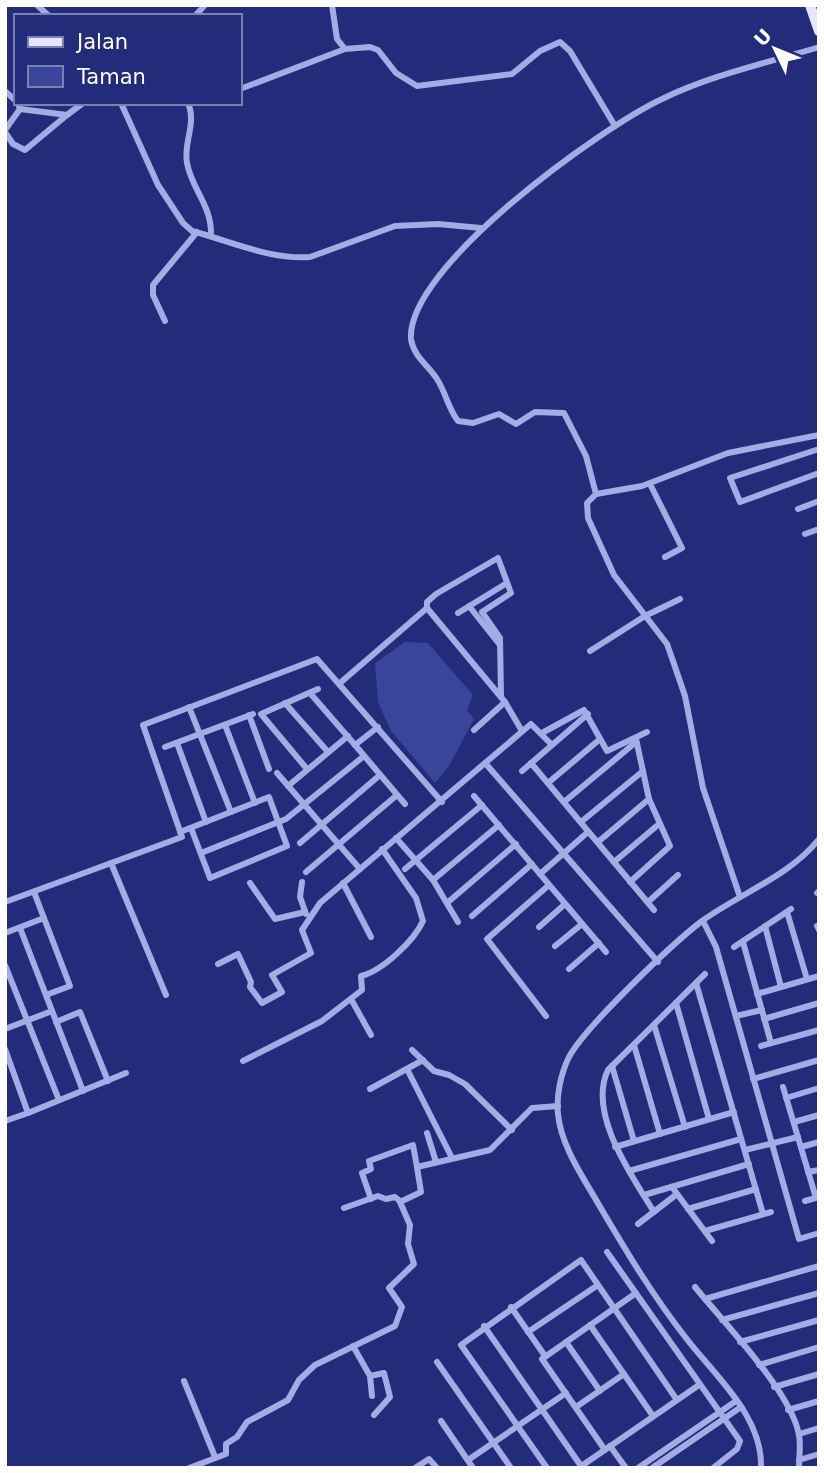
<svg xmlns="http://www.w3.org/2000/svg" width="824" height="1473" font-family="'DejaVu Sans',sans-serif">
	<style>
		.green { fill: #38459a }
		.lines { fill: none; stroke-linecap: round; stroke-linejoin: round }
		.minor { stroke: #a4ace5; stroke-width: 6 }
		.primary { stroke: #e5e6fd; stroke-width: 10 }
	</style>
	<rect width="100%" height="100%" fill="#222c7b"/>
	<path class="green" d="M405,642L428,643L473,695L467,710L474,719L449,766L435,783L391,731L378,702L375,663Z"/>
	<g class="lines">
		<g class="minor">
			<path d="M37,5L49,16"/>
			<path d="M332,5L337,39L345,49L370,47L378,50L396,73L417,86L512,74L540,51L560,42L570,51L615,126"/>
			<path d="M195,16L205,5"/>
			<path d="M240,89L345,49"/>
			<path d="M5,91L16,101"/>
			<path d="M18,103L20,109L67,115L83,103"/>
			<path d="M121,103L158,185L183,223L192,231C230,241 270,260 310,257L395,226L438,224L481,228"/>
			<path d="M188,103C197,124 183,142 187,163C192,190 212,206 211,235"/>
			<path d="M5,130L20,109"/>
			<path d="M5,132L13,144L25,150L67,115"/>
			<path d="M165,321L153,295V285L197,232"/>
			<path d="M819,449L730,478L740,502L819,473"/>
			<path d="M650,484L682,548L665,557"/>
			<path d="M596,494L586,456L564,413L535,412L516,424L499,414L473,423L458,421C448,408 446,393 437,379C429,366 413,356 411,339C406,267 602,127 662,99C711,75 767,63 819,47"/>
			<path d="M798,509L819,501"/>
			<path d="M805,534L819,529"/>
			<path d="M469,606L500,645"/>
			<path d="M427,608L505,702L474,730"/>
			<path d="M458,613L507,583"/>
			<path d="M590,651L645,616L680,599"/>
			<path d="M340,683L427,608V602L436,594L498,558L511,593L482,612L500,638L501,697"/>
			<path d="M310,693L355,745L378,727"/>
			<path d="M505,702L522,731"/>
			<path d="M285,703L328,752"/>
			<path d="M189,707L231,812"/>
			<path d="M249,715L269,769"/>
			<path d="M225,725L255,803"/>
			<path d="M542,733L584,710L607,751L647,732"/>
			<path d="M177,743L206,822"/>
			<path d="M355,745L405,804"/>
			<path d="M165,747L253,714"/>
			<path d="M531,763L654,910"/>
			<path d="M486,764L658,962"/>
			<path d="M307,769L261,714L318,689"/>
			<path d="M522,771L588,714"/>
			<path d="M277,773L360,869"/>
			<path d="M548,783L600,739"/>
			<path d="M288,786L348,736"/>
			<path d="M474,796L606,952"/>
			<path d="M564,802L636,742"/>
			<path d="M581,822L643,771"/>
			<path d="M180,832L269,797L287,846L210,878L191,828"/>
			<path d="M396,838L433,880L458,922"/>
			<path d="M598,842L649,799"/>
			<path d="M300,843L380,775"/>
			<path d="M201,853L286,819L364,756"/>
			<path d="M614,862L659,824"/>
			<path d="M111,863L166,995"/>
			<path d="M405,869L482,805"/>
			<path d="M306,872L397,795"/>
			<path d="M540,874L588,832"/>
			<path d="M433,880L499,825"/>
			<path d="M302,882L300,897L306,914"/>
			<path d="M630,882L670,846L649,799L636,739"/>
			<path d="M250,883L275,919L305,912"/>
			<path d="M343,883L371,937"/>
			<path d="M34,892L70,986L46,995"/>
			<path d="M817,893L819,891"/>
			<path d="M740,897L703,788L685,696L673,661L667,644L614,575L588,518L587,503L596,494L642,486L728,453L819,435"/>
			<path d="M5,902L182,837L143,725L317,659L442,802"/>
			<path d="M648,902L678,875"/>
			<path d="M447,903L516,844"/>
			<path d="M787,912L807,979"/>
			<path d="M472,916L532,864"/>
			<path d="M703,921L716,947L799,1239L819,1233"/>
			<path d="M765,926L781,987"/>
			<path d="M817,926L819,930"/>
			<path d="M539,927L565,904"/>
			<path d="M20,928L83,1091"/>
			<path d="M5,933L44,918"/>
			<path d="M743,942L771,1043"/>
			<path d="M555,946L582,924"/>
			<path d="M734,947L791,909"/>
			<path d="M218,964L238,954L251,982L250,987L262,1003L282,992L272,975L311,953L302,930L320,903L531,724L552,745"/>
			<path d="M5,965L59,1100"/>
			<path d="M569,969L599,943"/>
			<path d="M696,983L763,1214"/>
			<path d="M757,994L819,976"/>
			<path d="M351,999L371,1035"/>
			<path d="M676,1003L709,1119"/>
			<path d="M546,1016L487,939L549,885"/>
			<path d="M736,1016L762,1010"/>
			<path d="M764,1019L819,1003"/>
			<path d="M56,1022L80,1012L108,1081"/>
			<path d="M654,1025L685,1127"/>
			<path d="M5,1029L52,1011"/>
			<path d="M634,1045L660,1134"/>
			<path d="M761,1046L819,1030"/>
			<path d="M5,1049L28,1113L5,1121"/>
			<path d="M412,1050L434,1071L449,1075L465,1084L512,1130"/>
			<path d="M243,1061L322,1021L362,990L361,976C382,971 414,941 423,921L416,898L382,849"/>
			<path d="M612,1066L634,1141"/>
			<path d="M407,1069L452,1158"/>
			<path d="M753,1079L819,1060"/>
			<path d="M783,1087L816,1198"/>
			<path d="M370,1089L423,1060"/>
			<path d="M786,1098L819,1088"/>
			<path d="M28,1113L126,1073"/>
			<path d="M794,1122L819,1115"/>
			<path d="M427,1133L436,1162"/>
			<path d="M615,1147L734,1112"/>
			<path d="M801,1147L819,1142"/>
			<path d="M745,1150L798,1137"/>
			<path d="M629,1171L741,1139"/>
			<path d="M808,1172L819,1170"/>
			<path d="M672,1187L712,1241"/>
			<path d="M644,1195L749,1164"/>
			<path d="M371,1199L362,1173L371,1169L369,1161L413,1145L417,1167"/>
			<path d="M805,1201L819,1197"/>
			<path d="M344,1208L378,1196L386,1199L395,1197L400,1201"/>
			<path d="M688,1209L756,1189"/>
			<path d="M654,1212C632,1176 587,1113 608,1070L705,974"/>
			<path d="M638,1224L677,1194"/>
			<path d="M705,1231L771,1212"/>
			<path d="M607,1252L740,1441L737,1449L713,1468"/>
			<path d="M695,1287C724,1323 791,1391 799,1435C801,1445 799,1457 799,1468"/>
			<path d="M705,1299L819,1266"/>
			<path d="M511,1307L545,1356"/>
			<path d="M722,1320L819,1293"/>
			<path d="M590,1325L653,1416"/>
			<path d="M484,1326L581,1466"/>
			<path d="M528,1332L598,1285"/>
			<path d="M566,1342L600,1391"/>
			<path d="M740,1342L819,1320"/>
			<path d="M353,1346L370,1376L372,1396"/>
			<path d="M437,1362L511,1468"/>
			<path d="M759,1365L819,1347"/>
			<path d="M370,1376L384,1373L390,1397L374,1415"/>
			<path d="M184,1381L215,1457"/>
			<path d="M774,1387L819,1374"/>
			<path d="M576,1407L624,1374"/>
			<path d="M788,1410L819,1401"/>
			<path d="M441,1421L473,1468"/>
			<path d="M799,1434L819,1428"/>
			<path d="M610,1446L626,1468"/>
			<path d="M605,1450L542,1359L636,1293"/>
			<path d="M468,1460L566,1393"/>
			<path d="M799,1460L819,1454"/>
			<path d="M580,1467L699,1385"/>
			<path d="M189,1468L226,1454V1444L237,1437L247,1422L288,1400L299,1380L315,1365L395,1326L402,1307L389,1288L414,1264L408,1244L410,1225L400,1202L421,1192L417,1167L490,1150L532,1108L558,1106"/>
			<path d="M415,1468L429,1459L437,1468"/>
			<path d="M547,1468L461,1345L581,1260L677,1400"/>
			<path d="M638,1468L736,1401"/>
			<path d="M652,1468L741,1407"/>
			<path d="M761,1468C763,1416 715,1376 686,1338C653,1296 626,1251 599,1205C583,1177 561,1146 558,1114C556,1096 561,1073 569,1057C585,1027 673,943 702,921C739,894 790,876 819,839"/>
		</g>
		<path class="primary" d="M810,5L819,31"/>
	</g>
	<rect width="824" height="1473" fill="none" stroke="#ffffff" stroke-width="14"/>
	<rect x="14" y="14" width="228" height="91" fill="#222c7b" stroke="#7a80b0" stroke-width="2"/>
	<rect x="28" y="37" width="35" height="10" fill="#e5e6fd" stroke="#7a80b0" stroke-width="2"/>
	<text x="77" y="49" font-size="21" fill="#ffffff">Jalan</text>
	<rect x="28" y="66" width="35" height="21" fill="#38459a" stroke="#7a80b0" stroke-width="2"/>
	<text x="77" y="84" font-size="21" fill="#ffffff">Taman</text>
	<g transform="translate(775 49) rotate(313)" stroke="#222c7b" stroke-width="5" paint-order="stroke">
	<path d="M0-5L12 26L0 18L-12 26Z" fill="#ffffff"/>
	<text y="-10" font-size="19" font-weight="bold" text-anchor="middle" fill="#ffffff">U</text>
	</g>
</svg>
